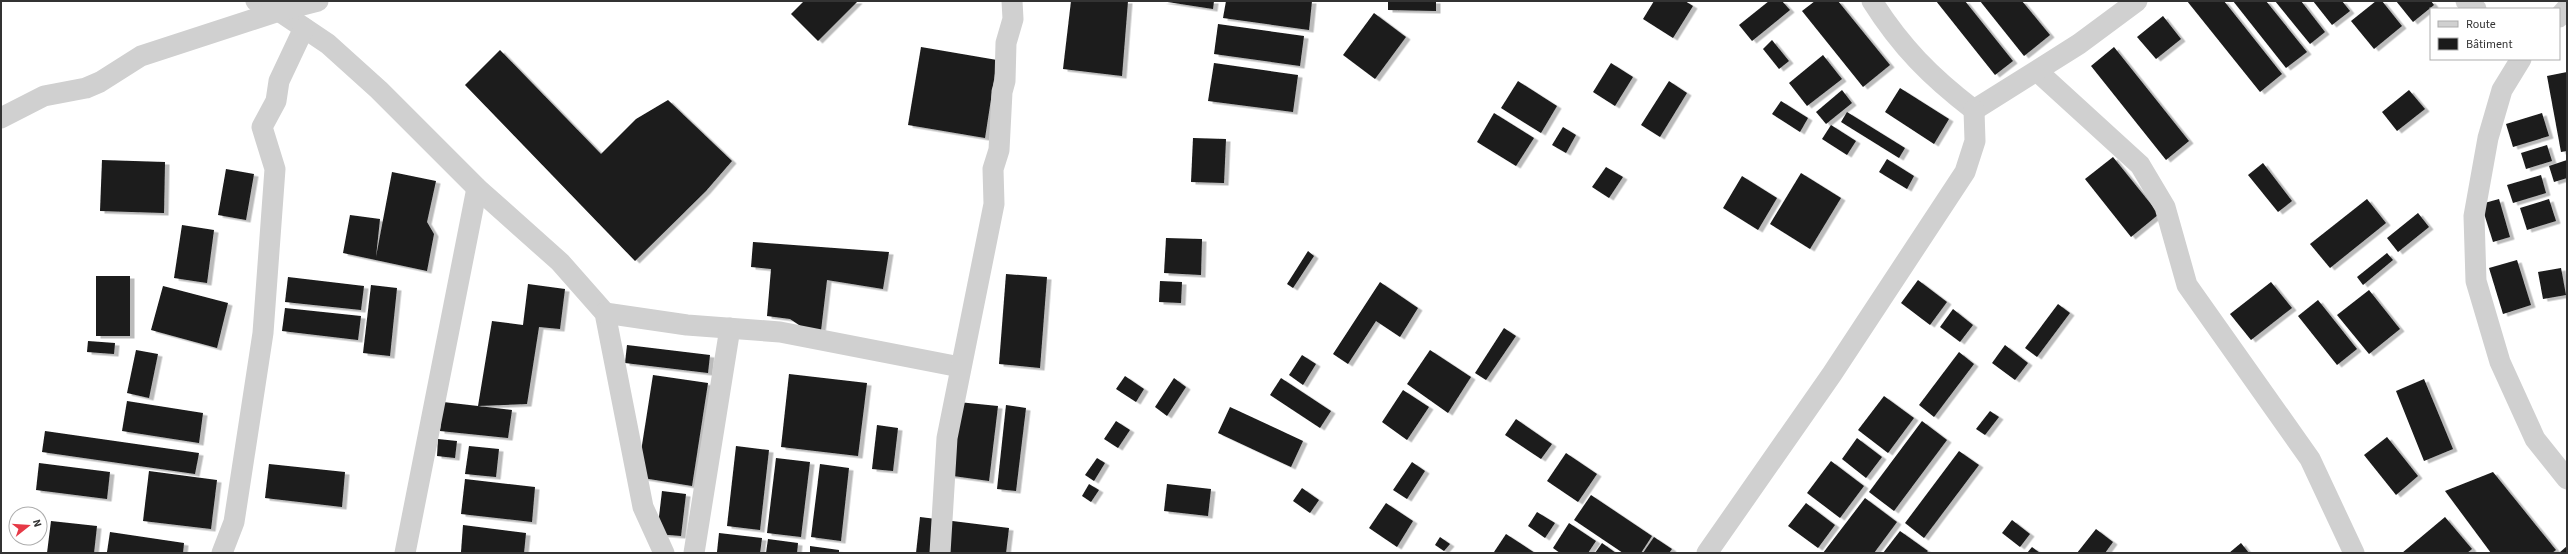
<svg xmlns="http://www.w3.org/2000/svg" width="2568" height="554" font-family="'Source Sans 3',sans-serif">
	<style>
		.building { fill: #1a1a1a; filter: url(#shadow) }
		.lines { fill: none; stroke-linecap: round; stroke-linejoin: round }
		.minor { stroke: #d0d0d0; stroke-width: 21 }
	</style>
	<defs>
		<filter id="shadow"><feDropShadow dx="4.5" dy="2.5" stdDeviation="0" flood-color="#0004"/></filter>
	</defs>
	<rect width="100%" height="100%" fill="#fff"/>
	<g class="building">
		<path d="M804,1H858L818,41L791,14Z"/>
		<path d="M1071,1H1128L1122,76L1063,69Z"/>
		<path d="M1161,1H1214L1213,9Z"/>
		<path d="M1226,1H1312L1309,30L1223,18Z"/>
		<path d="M1388,1H1436V11L1388,10Z"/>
		<path d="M1654,1H1685L1693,6L1673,38L1643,19Z"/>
		<path d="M1769,1H1782L1790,10L1752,41L1739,25Z"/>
		<path d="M1815,1H1838L1890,65L1863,87L1802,11Z"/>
		<path d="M1936,1H1965L2013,61L1995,75Z"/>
		<path d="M1980,1H2022L2050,35L2024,56Z"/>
		<path d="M2187,1H2224L2282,74L2260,92Z"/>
		<path d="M2233,1H2266L2307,52L2286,68Z"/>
		<path d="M2275,1H2301L2325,32L2310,44Z"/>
		<path d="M2313,1H2342L2350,11L2332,25Z"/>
		<path d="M2376,1H2382L2402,26L2374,49L2351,21Z"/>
		<path d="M2396,1H2431L2434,5L2413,22Z"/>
		<path d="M1374,13L1406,37L1375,79L1343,55Z"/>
		<path d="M2163,16L2181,39L2156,59L2137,37Z"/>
		<path d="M1218,24L1304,36L1300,66L1214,54Z"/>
		<path d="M1772,40L1789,61L1779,69L1763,49Z"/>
		<path d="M921,47L997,60L985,138L908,125Z"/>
		<path d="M2114,47L2189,141L2166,160L2091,66Z"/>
		<path d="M500,50L601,154L636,119L668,100L732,161L706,191L635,261L465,85Z"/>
		<path d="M1823,55L1842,79L1807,106L1789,83Z"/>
		<path d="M1214,63L1298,75L1293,112L1208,101Z"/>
		<path d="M1611,63L1633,77L1615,106L1593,92Z"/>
		<path d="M2567,72V151L2561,152L2547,76Z"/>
		<path d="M1518,81L1557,106L1541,133L1501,108Z"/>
		<path d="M1669,81L1687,93L1660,137L1641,125Z"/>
		<path d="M1900,88L1949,119L1934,144L1885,112Z"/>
		<path d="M1842,90L1852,103L1826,124L1816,112Z"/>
		<path d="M2409,90L2425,109L2397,131L2382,112Z"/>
		<path d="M1781,101L1808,118L1800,132L1772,114Z"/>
		<path d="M1847,112L1905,148L1899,158L1841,122Z"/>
		<path d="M1494,113L1534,138L1516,166L1477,142Z"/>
		<path d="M2542,113L2549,136L2513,147L2506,124Z"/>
		<path d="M1831,125L1856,141L1847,155L1822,139Z"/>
		<path d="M1563,127L1576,135L1566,153L1552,145Z"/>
		<path d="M1193,138L1226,139L1224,183L1191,182Z"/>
		<path d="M2547,145L2552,161L2526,169L2521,153Z"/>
		<path d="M2113,157L2159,214L2131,237L2085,179Z"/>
		<path d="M1887,159L1914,176L1907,189L1879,172Z"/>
		<path d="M102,160L165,162L164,213L100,211Z"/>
		<path d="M2567,160V178L2554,182L2549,166Z"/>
		<path d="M2263,163L2292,201L2278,212L2248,175Z"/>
		<path d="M1606,167L1623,177L1609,198L1592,187Z"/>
		<path d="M226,169L254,174L246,220L218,215Z"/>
		<path d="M392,172L436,181L427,222L434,234L427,271L343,253L350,215L380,219L376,257Z"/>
		<path d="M1801,173L1841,198L1810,249L1770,224Z"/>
		<path d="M2541,175L2546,193L2513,203L2507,185Z"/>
		<path d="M1742,176L1777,198L1758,230L1723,208Z"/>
		<path d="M2367,199L2386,223L2330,268L2310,244Z"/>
		<path d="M2499,199L2510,237L2493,242L2481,204Z"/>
		<path d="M2549,199L2556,221L2527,230L2520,208Z"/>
		<path d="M2418,213L2429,227L2398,252L2387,238Z"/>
		<path d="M182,225L214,230L207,283L174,278Z"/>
		<path d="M1166,238L1202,239L1201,275L1164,273Z"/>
		<path d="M753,242L889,252L883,289L827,280L820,339L790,319L767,316L771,269L751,267Z"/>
		<path d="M1308,251L1314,256L1293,288L1287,284Z"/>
		<path d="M2387,253L2393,260L2363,285L2357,277Z"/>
		<path d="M2517,260L2531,305L2503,314L2489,268Z"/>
		<path d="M2561,268L2566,295L2543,299L2538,272Z"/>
		<path d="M1006,274L1047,277L1040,368L999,364Z"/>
		<rect x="96" y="276" width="34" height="60"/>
		<path d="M288,277L364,286L361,310L285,302Z"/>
		<path d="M1918,280L1947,302L1930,325L1901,303Z"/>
		<path d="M1160,281L1182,282L1181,303L1159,302Z"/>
		<path d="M1380,282L1418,308L1400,337L1376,321L1348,364L1333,354Z"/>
		<path d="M2271,282L2292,308L2251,340L2230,314Z"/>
		<path d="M528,284L565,289L560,329L539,327L527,404L478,406L512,410L508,438L440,431L443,402L478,406L492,321L523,325Z"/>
		<path d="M371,285L397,288L390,356L363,353Z"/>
		<path d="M163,286L228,303L217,348L151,330Z"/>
		<path d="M2369,290L2400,329L2369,354L2337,315Z"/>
		<path d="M2318,300L2357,349L2337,365L2298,316Z"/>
		<path d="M2058,304L2070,313L2037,357L2025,348Z"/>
		<path d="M285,308L361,316L358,340L282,331Z"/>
		<path d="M1953,309L1973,325L1960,342L1940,327Z"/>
		<path d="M1504,328L1516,336L1486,380L1475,373Z"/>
		<path d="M88,341L115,343L114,354L87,352Z"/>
		<path d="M627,345L710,355L708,373L625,363Z"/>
		<path d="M2005,345L2028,363L2015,380L1992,363Z"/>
		<path d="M136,350L158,354L149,398L127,393Z"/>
		<path d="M1430,350L1471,377L1448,413L1407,384Z"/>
		<path d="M1959,352L1974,364L1934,417L1919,405Z"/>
		<path d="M1302,355L1316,364L1303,385L1289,375Z"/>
		<path d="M789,374L867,383L858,456L781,447Z"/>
		<path d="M653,375L708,383L692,486L637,477Z"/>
		<path d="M1125,376L1144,389L1136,402L1116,389Z"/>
		<path d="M1174,378L1186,387L1167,416L1155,407Z"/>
		<path d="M1281,378L1331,411L1320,428L1270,395Z"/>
		<path d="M2424,379L2453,449L2424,461L2396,391Z"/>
		<path d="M1403,390L1429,407L1407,440L1382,422Z"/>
		<path d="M1884,396L1914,418L1888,453L1858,430Z"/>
		<path d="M127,401L203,413L199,443L122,431Z"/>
		<path d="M948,401L998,406L989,481L939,474Z"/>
		<path d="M1006,405L1026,408L1016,491L997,489Z"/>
		<path d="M1230,407L1303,441L1291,467L1218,433Z"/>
		<path d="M1990,411L1999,417L1985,435L1976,429Z"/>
		<path d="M1516,419L1552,444L1541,459L1505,435Z"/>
		<path d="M1116,421L1130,430L1118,448L1104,439Z"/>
		<path d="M1922,421L1947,440L1894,511L1869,492Z"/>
		<path d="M877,425L898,428L893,471L872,469Z"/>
		<path d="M45,431L199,453L195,474L42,452Z"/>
		<path d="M2387,437L2418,476L2396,495L2364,455Z"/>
		<path d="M1857,438L1882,457L1866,478L1842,459Z"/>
		<path d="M438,439L457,441L455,458L437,456Z"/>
		<path d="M469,446L499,449L496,477L465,474Z"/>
		<path d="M736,446L769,450L760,530L727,526Z"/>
		<path d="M1959,451L1979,465L1924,538L1905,523Z"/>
		<path d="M1566,453L1597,474L1578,502L1547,481Z"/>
		<path d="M776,458L810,462L801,537L767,533Z"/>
		<path d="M1097,458L1105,463L1094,481L1085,475Z"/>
		<path d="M1831,461L1864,486L1840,518L1807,493Z"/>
		<path d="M1412,462L1425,471L1407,499L1393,490Z"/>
		<path d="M39,463L110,472L107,499L36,490Z"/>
		<path d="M269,464L345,472L342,507L265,498Z"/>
		<path d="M820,464L849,468L841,541L811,537Z"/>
		<path d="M149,471L217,480L211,529L143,521Z"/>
		<path d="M2493,472L2556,550L2552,553H2491L2445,491Z"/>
		<path d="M465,479L535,487L532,522L461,514Z"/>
		<path d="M1089,484L1099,490L1091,502L1082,496Z"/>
		<path d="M1167,484L1211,489L1208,516L1164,511Z"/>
		<path d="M1302,488L1319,500L1310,513L1293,501Z"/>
		<path d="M662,491L686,494L681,536L657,534Z"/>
		<path d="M1591,495L1652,536L1641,553H1623L1574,520Z"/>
		<path d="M1865,498L1897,522L1874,553H1823Z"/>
		<path d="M1386,503L1413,521L1397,547L1369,528Z"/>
		<path d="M1806,503L1835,525L1818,548L1788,526Z"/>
		<path d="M1537,512L1555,523L1545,538L1528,526Z"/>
		<path d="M920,517L1009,528L1006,553H916Z"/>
		<path d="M2445,517L2472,549L2467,553H2402Z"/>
		<path d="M2012,520L2030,534L2020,547L2002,533Z"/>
		<path d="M51,521L97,526L94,553H47Z"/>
		<path d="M1569,523L1596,541L1588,553H1560L1553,548Z"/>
		<path d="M463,525L526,533L524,553L461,552Z"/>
		<path d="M2096,529L2113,542L2105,553H2077Z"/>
		<path d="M1900,531L1928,551L1926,553H1883Z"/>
		<path d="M110,532L184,543L183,553L107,552Z"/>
		<path d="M719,533L762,538L760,553L717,552Z"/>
		<path d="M1506,534L1535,553L1494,552Z"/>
		<path d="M1440,537L1450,544L1444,551L1435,545Z"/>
		<path d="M1654,537L1672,549L1669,553H1643Z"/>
		<path d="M768,539L798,543L797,553H766Z"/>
		<path d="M1602,543L1616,553H1595Z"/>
		<path d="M2241,543L2249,553H2229Z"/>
		<path d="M810,546L839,550V553H810Z"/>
		<path d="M2567,546V553H2559Z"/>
		<path d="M2032,547L2040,553H2027Z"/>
	</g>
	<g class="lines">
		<g class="minor">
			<path d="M256,1L279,11L328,44L379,90L477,188L560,262L605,313L643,507L664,553"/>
			<path d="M1872,1C1901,47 1931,77 1974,110"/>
			<path d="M2466,1L2476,9"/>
			<path d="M2559,17L2567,8"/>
			<path d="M2521,59L2502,90L2488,138L2474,216L2476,281L2500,362L2535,439L2567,479"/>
			<path d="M2037,71L2140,165L2165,207L2187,285L2310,459L2354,553"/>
			<path d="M1974,110L2079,44L2137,1"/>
			<path d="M1,118L44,96L86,88L100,82L141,56L279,11L318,1"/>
			<path d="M605,313L687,325L780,332L960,367"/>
			<path d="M222,553L234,522L263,333L275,169L262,127L276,101L279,81L304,28"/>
			<path d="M405,553L477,188"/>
			<path d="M694,553L730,328"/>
			<path d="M940,553L947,438L994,204L993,169L999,150L1002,92L1005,81L1006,43L1013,19L1012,1"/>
			<path d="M1707,553L1832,374L1965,172L1975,141L1974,110"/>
		</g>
	</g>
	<rect width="2568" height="554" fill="none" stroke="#333333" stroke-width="4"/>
	<rect x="2430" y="8" width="130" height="52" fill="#ffffff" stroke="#adadad"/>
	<rect x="2438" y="21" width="20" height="6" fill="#d0d0d0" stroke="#adadad"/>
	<text x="2466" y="28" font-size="12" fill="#333333">Route</text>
	<rect x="2438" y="38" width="20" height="12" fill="#1a1a1a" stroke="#adadad"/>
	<text x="2466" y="48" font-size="12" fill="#333333">Bâtiment</text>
	<g transform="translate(28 526) rotate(73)"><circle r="19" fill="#ffffff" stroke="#adadad"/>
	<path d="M0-3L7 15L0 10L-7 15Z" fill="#e63946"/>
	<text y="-6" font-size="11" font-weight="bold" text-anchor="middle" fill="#333333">N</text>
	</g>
</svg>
